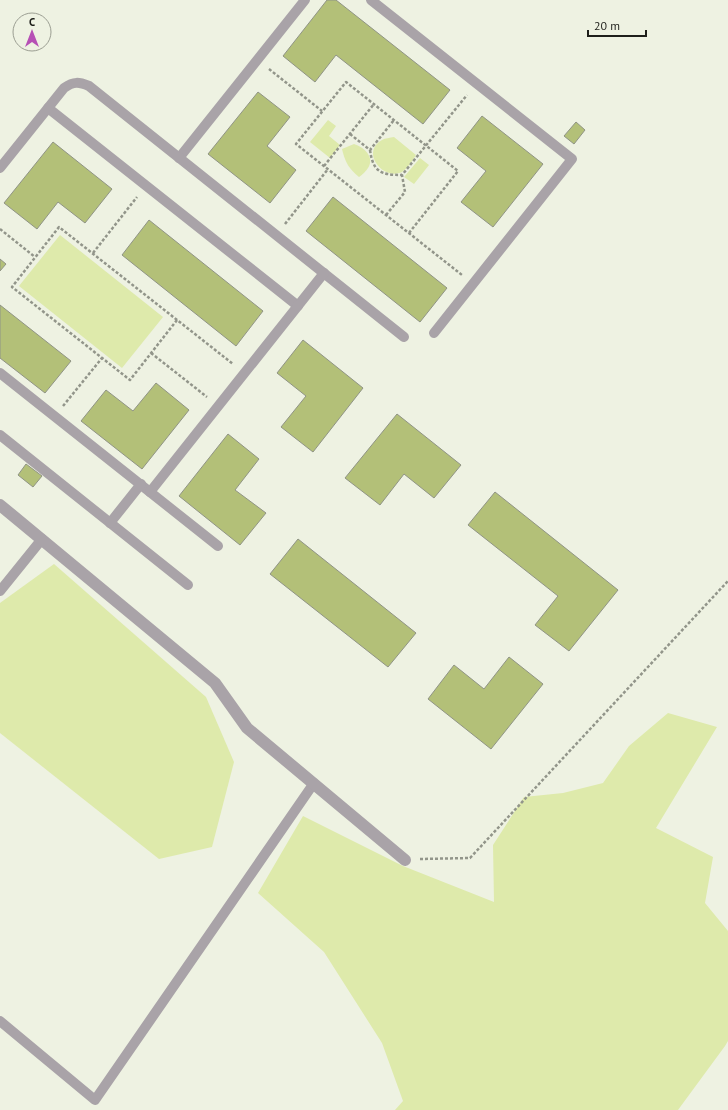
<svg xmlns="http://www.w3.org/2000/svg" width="728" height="1110" font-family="'PT Sans',sans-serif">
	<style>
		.green { fill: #deeaab }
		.building { fill: #b3c078; stroke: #909485 }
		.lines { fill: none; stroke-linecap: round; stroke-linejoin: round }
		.path { stroke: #92958a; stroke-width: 2.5; stroke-dasharray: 3 2; stroke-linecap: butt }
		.lane { stroke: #a9a3a8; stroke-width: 10 }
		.street { stroke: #a9a3a8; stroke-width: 12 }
	</style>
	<rect width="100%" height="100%" fill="#eef2e2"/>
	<g class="green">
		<path d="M328,120L336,126L329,136L340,145L330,158L310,142Z"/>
		<path d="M394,137L416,155C413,160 407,169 402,172C383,181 360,152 382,140C385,138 390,138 394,137Z"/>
		<path d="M354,144C364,147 375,157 368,168C366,171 362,175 359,177C349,169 345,162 342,149Z"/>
		<path d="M420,158L429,165L414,184L404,177Z"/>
		<path d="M60,235L163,317L122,368L19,286Z"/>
		<path d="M54,564L206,697L234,762L212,847L159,859L0,733V603Z"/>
		<path d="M668,713L717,727L656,828L713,857L705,903L728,931V1041L725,1046L678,1110H395L403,1101L382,1043L324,952L258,893L303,816L403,866L494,902L493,845L524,797L563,793L603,783L629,746Z"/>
	</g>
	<g class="building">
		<path d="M327,0H336L450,90L423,124L336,55L315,82L283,56Z"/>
		<path d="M258,92L290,117L267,146L296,170L270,203L208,154Z"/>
		<path d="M482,116L543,164L493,227L461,202L486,171L457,148Z"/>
		<path d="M576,122L585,130L574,144L564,136Z"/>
		<path d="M53,142L112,189L85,223L58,202L37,229L4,203Z"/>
		<path d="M333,197L447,288L420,322L306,231Z"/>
		<path d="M149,220L263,311L236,346L122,255Z"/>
		<path d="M0,259L6,264L0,271Z"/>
		<path d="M0,305L71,361L45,393L0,358Z"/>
		<path d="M303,340L363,388L313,452L281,427L306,396L277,373Z"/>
		<path d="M156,383L189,410L142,469L81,421L106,390L133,411Z"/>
		<path d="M397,414L461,465L434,498L404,474L380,505L345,478Z"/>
		<path d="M228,434L259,459L235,490L266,513L240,545L179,496Z"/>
		<path d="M26,464L42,476L33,487L18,475Z"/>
		<path d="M495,492L618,590L569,651L535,625L558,596L468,525Z"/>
		<path d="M298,539L416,633L388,667L270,574Z"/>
		<path d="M509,657L543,684L491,749L428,699L454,665L484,689Z"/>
	</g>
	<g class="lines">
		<g class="path">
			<path d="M269,69L322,111"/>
			<path d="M350,134L370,150L394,120"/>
			<path d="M370,150C373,172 381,175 402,175"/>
			<path d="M324,166L374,104"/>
			<path d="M386,215L405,192L402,175L467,95"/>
			<path d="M285,224L328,169"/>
			<path d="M0,229L35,257"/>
			<path d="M409,233L458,171L346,82L296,144L462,275"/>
			<path d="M93,253L137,197"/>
			<path d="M177,320L130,380L12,287L59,227L233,364"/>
			<path d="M151,353L207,397"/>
			<path d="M63,406L102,358"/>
			<path d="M420,859L470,858L728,581"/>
		</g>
		<g class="lane">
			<path d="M371,0L572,159L434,333"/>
			<path d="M48,108L298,306"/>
			<path d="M179,158L305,0"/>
			<path d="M0,168L64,88C74,81 79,82 89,86L404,337"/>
			<path d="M0,373L218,546"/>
			<path d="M0,435L188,585"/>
			<path d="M150,492L324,273"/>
			<path d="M110,523L141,484"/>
			<path d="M0,591L42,539"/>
			<path d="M0,1021L95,1100L314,783"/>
		</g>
		<path class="street" d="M0,505L215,683L247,728L405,860"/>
	</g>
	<g transform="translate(32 32)"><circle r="19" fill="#eef2e2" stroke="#9b9e92"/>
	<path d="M0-3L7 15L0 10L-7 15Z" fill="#b650b5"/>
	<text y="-6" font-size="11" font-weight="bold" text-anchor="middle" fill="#1e1f1a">С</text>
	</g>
	<path d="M588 30v6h58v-6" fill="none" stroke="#1e1f1a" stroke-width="2"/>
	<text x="594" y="30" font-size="12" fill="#1e1f1a" stroke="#eef2e2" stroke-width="3" paint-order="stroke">20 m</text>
</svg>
